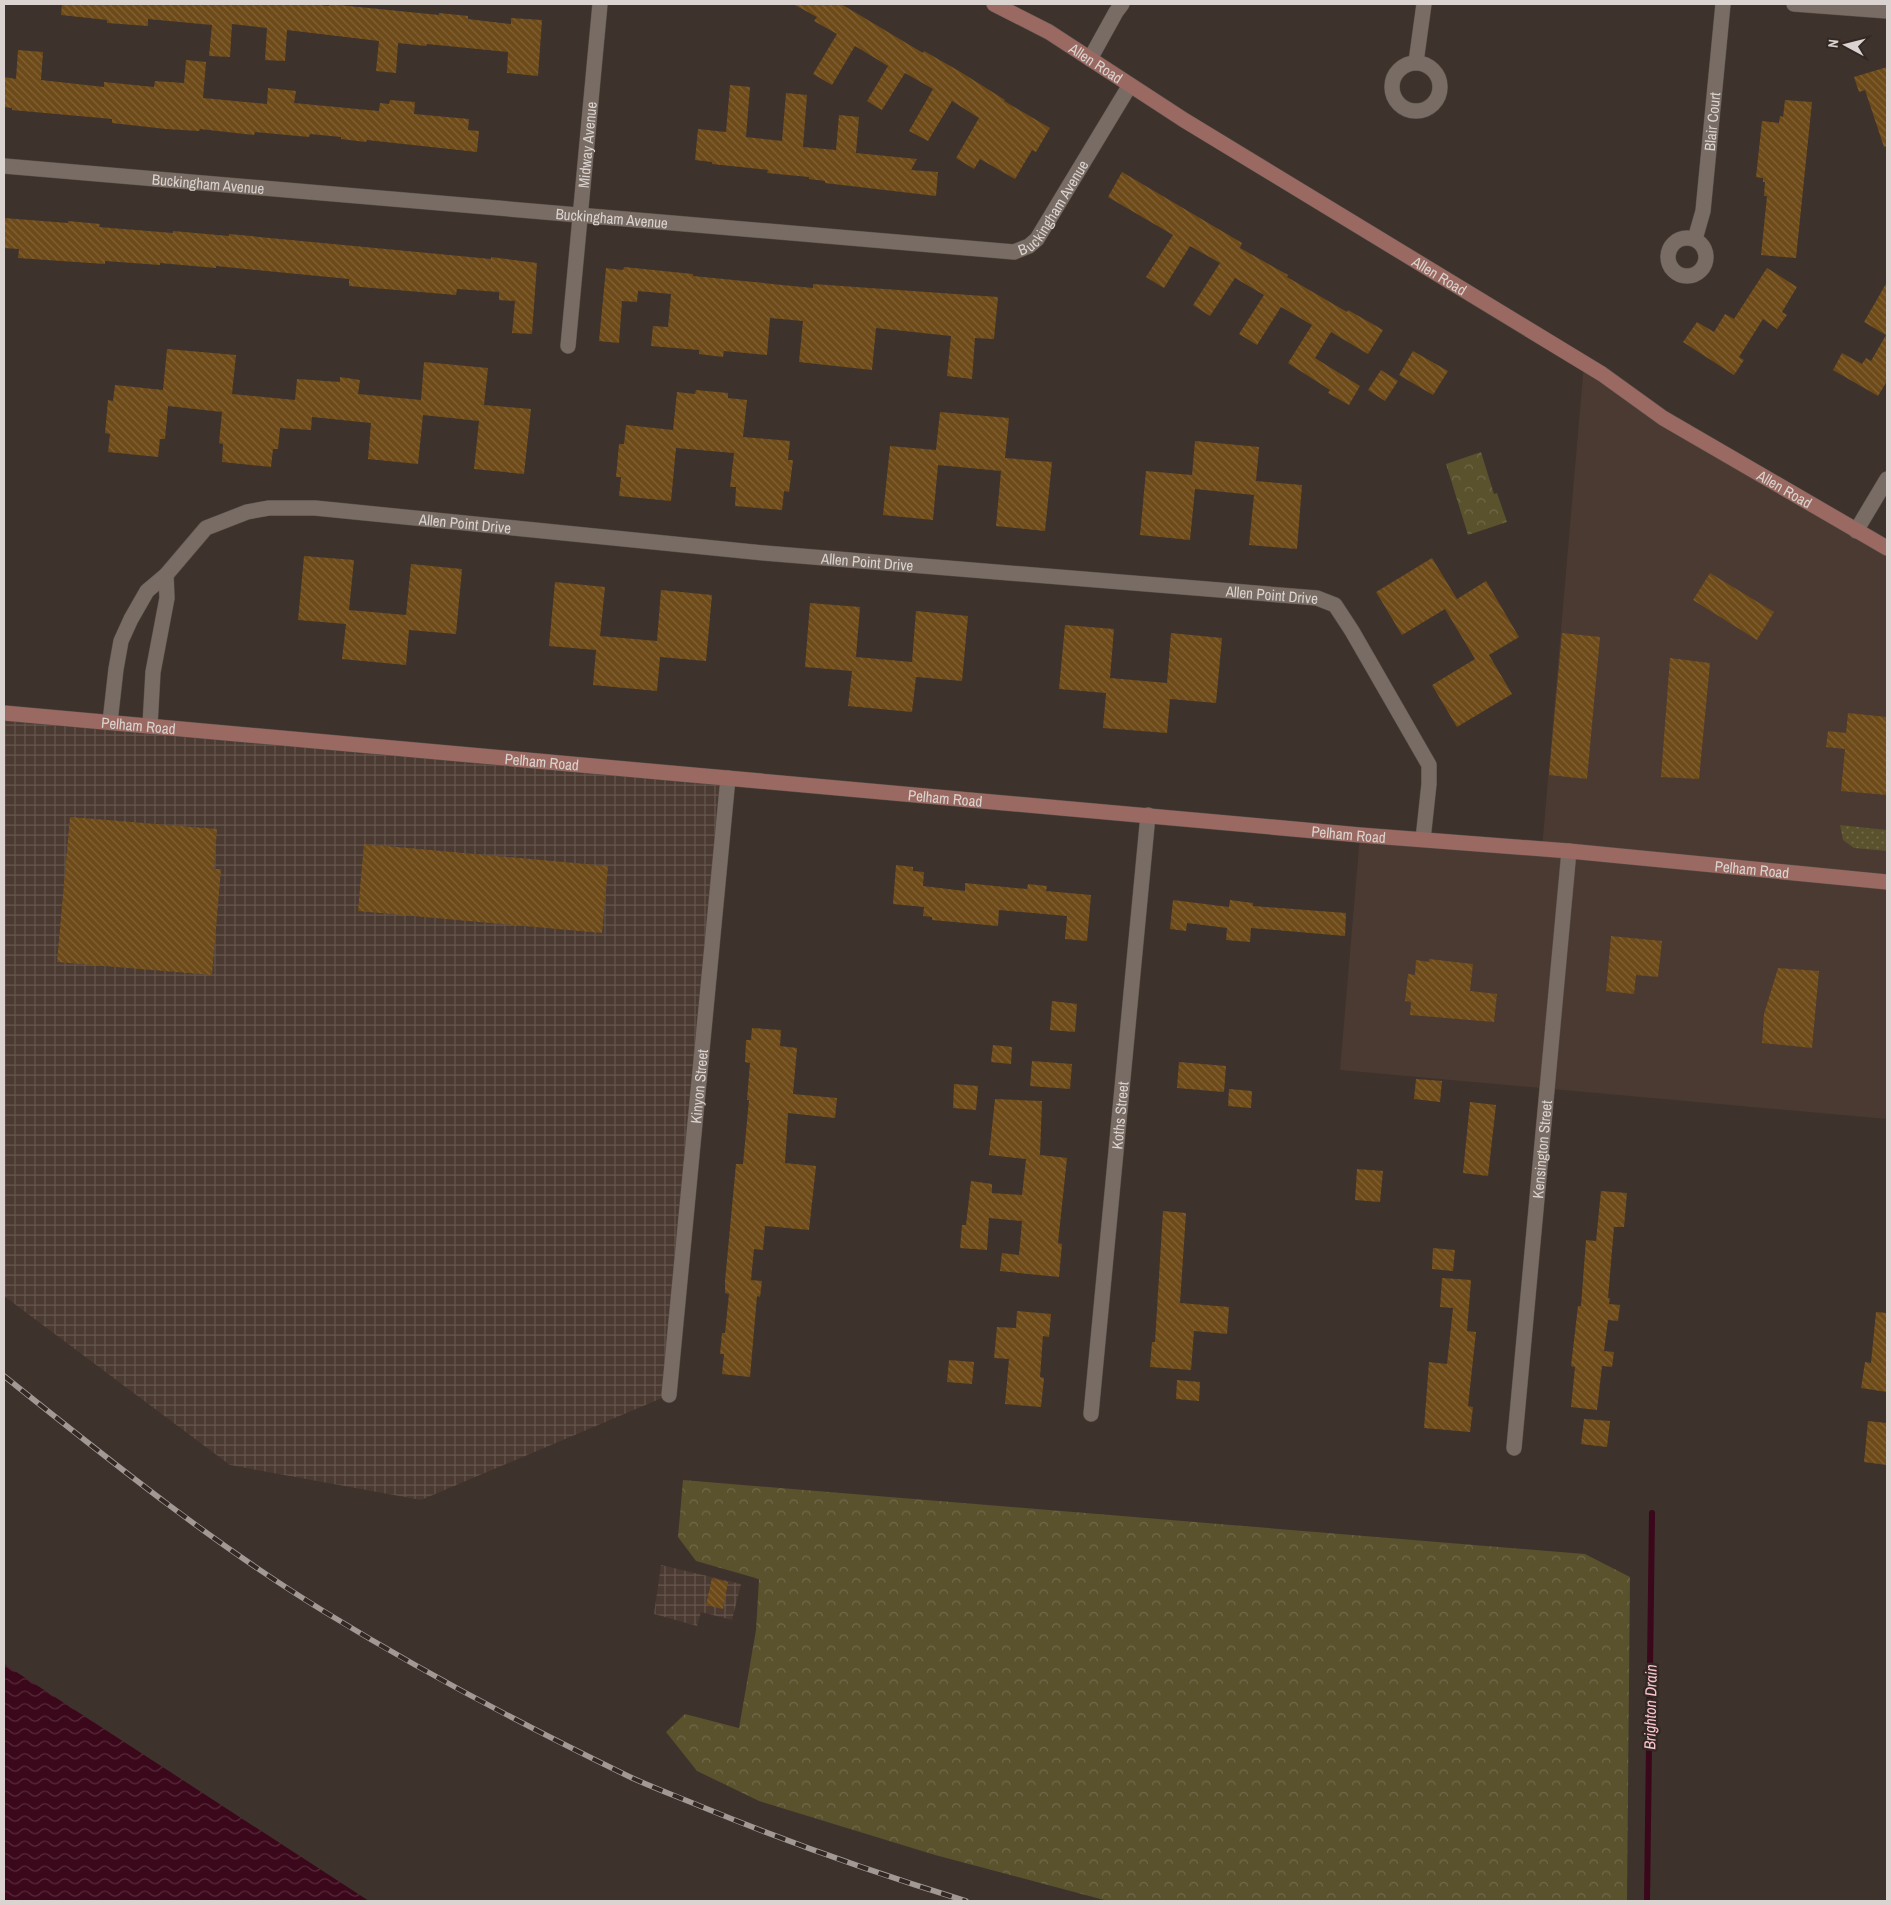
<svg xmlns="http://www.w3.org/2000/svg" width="1891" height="1905" font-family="'Archivo Narrow',sans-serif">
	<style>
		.built { fill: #4b3a31 }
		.industrial { fill: url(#industrial-grid) }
		.grass { fill: url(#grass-dots) }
		.forest { fill: url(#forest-crowns) }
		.water { fill: url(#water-waves) }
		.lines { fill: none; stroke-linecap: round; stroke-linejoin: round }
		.stream { stroke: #3b071a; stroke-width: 6 }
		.building { fill: url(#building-back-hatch) }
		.street-casing { stroke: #574e49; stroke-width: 16 }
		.secondary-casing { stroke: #574e49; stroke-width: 16 }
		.street { stroke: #796c65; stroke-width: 15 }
		.secondary { stroke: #9a6a62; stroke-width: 15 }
		.rail-casing { stroke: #a29995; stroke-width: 5.5 }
		.rail { stroke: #332823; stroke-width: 4; stroke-dasharray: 11; stroke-linecap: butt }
		.labels { text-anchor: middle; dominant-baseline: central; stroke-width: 5; stroke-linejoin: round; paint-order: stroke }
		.street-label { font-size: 15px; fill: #dad3cf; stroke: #332823 }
		.water-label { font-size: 16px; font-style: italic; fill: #fbc3cf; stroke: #332823 }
	</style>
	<defs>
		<pattern id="industrial-grid" width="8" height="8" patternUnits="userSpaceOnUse" patternTransform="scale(1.25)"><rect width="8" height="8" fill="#4b3a31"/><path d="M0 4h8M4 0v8" fill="none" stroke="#64564e"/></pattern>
		<pattern id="grass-dots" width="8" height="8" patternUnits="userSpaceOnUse" patternTransform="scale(1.25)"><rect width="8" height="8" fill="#5a512d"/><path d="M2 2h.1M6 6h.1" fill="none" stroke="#71694a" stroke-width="1.8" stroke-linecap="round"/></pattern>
		<pattern id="forest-crowns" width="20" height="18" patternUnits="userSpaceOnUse" patternTransform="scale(1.25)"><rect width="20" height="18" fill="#5a512d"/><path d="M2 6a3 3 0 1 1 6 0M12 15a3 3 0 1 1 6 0" fill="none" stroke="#71694a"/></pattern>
		<pattern id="water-waves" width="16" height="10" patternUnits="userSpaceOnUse" patternTransform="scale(1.25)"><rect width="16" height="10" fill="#3b071a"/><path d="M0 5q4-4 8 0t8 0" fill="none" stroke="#572a3a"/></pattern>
		<pattern id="building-back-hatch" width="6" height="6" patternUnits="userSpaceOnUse" patternTransform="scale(1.25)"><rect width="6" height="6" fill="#6d4a18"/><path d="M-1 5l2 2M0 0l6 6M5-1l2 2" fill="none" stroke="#816339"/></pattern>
	</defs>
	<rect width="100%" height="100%" fill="#3e322c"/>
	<path class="built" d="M1584,364L1887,548V1119L1340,1070L1360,835L1542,849Z"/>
	<g class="industrial">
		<path d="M4,713L728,778L669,1395L421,1500L230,1465L4,1296Z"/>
		<path d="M661,1565L741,1584L732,1620L701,1612L697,1626L654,1614Z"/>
	</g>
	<path class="grass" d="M1840,825L1887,830V851L1854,848L1843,840Z"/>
	<g class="forest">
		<path d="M1481,452L1494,494L1497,493L1507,522L1468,535L1446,464Z"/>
		<path d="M683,1480L1585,1554L1630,1577L1627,1901H1108L935,1855L759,1801L697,1771L666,1732L685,1714L739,1728L756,1630L759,1579L696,1561L678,1537Z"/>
	</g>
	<path class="water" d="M4,1664L369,1901H4Z"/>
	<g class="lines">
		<path class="stream" d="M1647,1901L1652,1513"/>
	</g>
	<g class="building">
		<path d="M62,4H311L329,6V4L439,15V13L468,16V19L511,24V18L542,20L538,76L507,73L508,52L427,44L426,46L398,43L396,73L376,71L379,41L287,30L285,61L265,60L267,28L232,24L230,57L209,56L212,25L148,19V26L107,23V20L61,15Z"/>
		<path d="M793,4H841L923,53L924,51L959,71L1005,100L1004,101L1050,128L1036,152L1032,150L1015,179L980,159L974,169L956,158L979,118L952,101L928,141L909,131L933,89L905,73L882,110L867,101L888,66L855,46L832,85L813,74L837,34L814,21L817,17Z"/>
		<path d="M18,50L43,52L41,80L104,87V82L154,87L155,81L184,83L186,60L206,62L203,98L267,104L268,88L296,91L294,103L379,111L380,103L389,104L390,100L415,102L414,114L469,119L468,130L479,131L477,152L367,140L366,142L341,139V137L310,134L309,137L255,132L254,135L200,129L199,131L166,129L112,123V119L12,110V108L4,107V77L16,79Z"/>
		<path d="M1887,67V146L1884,147L1865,90L1859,92L1854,77Z"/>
		<path d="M730,85L750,87L746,137L782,141L786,93L807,95L803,147L836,150L839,115L859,117L856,153L917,159L911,170L938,172L936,196L825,183V181L809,179V177L767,173L768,170L712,164V162L695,160L698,129L726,132Z"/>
		<path d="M1785,100L1812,102L1796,258L1761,255L1767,196H1764L1765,182H1763V178L1756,177L1762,121L1779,123L1780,116L1783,117Z"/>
		<path d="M1122,172L1242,243L1240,248L1288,275L1287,277L1347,312L1348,310L1383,330L1368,354L1331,332L1315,358L1360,386L1349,405L1328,393L1330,390L1288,363L1312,325L1281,307L1257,345L1239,334L1264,295L1235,278L1210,316L1193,305L1220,263L1190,246L1164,288L1146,277L1173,235L1108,197Z"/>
		<path d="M4,218L68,223V221L100,224L99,227L173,233V231L229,236V234L491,259V257L537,263L532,334L512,333L515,301L499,300V292L457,289L456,295L349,286V279L216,266V268L160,263V265L105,261V264L18,258L19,249L4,248Z"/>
		<path d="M624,267L693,274V276L813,288V284L998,297L994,339L975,338L972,379L947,376L951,336L876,328L872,370L799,362L803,321L770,318L767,355L724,351L723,357L699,354V350L651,346L653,326L668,327L671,294L638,291L637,302L622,301L619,343L599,341L606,268L623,270Z"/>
		<path d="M1767,268L1797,287L1782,312L1787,315L1777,329L1763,319L1739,357L1744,360L1734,375L1683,342L1697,322L1714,332L1725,314L1734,319Z"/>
		<path d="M1887,282V381L1878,396L1833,370L1842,353L1862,364L1866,358L1871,361L1886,335L1864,322Z"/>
		<path d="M167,349L236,355L232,394L295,400L297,379L340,382V377L360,380L358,394L421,400L424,362L488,368L484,405L531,409L524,474L474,469L479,421L423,415L418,464L368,459L371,423L312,417L311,430L280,428L278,449H273L271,467L222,462L223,444L219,443L222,412L168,406L165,439H160L158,457L108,452L110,434L105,433L108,400L113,401L115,385L163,390Z"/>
		<path d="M1413,351L1448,371L1433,395L1399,375Z"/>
		<path d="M1381,370L1398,381L1385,401L1368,390Z"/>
		<path d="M696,390L728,393V398L747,400L743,437L790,441L788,460H793L789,492L784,491L782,510L735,506L736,487H730L734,453L676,448L671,501L619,496L621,477H616L619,444H624L626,425L673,430L677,392L695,394Z"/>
		<path d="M940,412L1009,418L1005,458L1052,462L1045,531L996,526L1001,471L938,465L933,520L883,515L890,446L936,450Z"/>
		<path d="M1195,441L1259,447L1256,481L1302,485L1297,549L1249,545L1254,495L1195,489L1190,540L1140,535L1146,471L1192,475Z"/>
		<path d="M304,556L354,560L349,610L406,615L411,564L462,569L456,634L409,630L406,665L342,659L346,624L298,620Z"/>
		<path d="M1432,558L1457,599L1486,581L1519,637L1489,655L1512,694L1457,727L1432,685L1475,659L1445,609L1402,635L1376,592Z"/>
		<path d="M1710,573L1774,612L1757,640L1693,600Z"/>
		<path d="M555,582L605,587L600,636L657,641L661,590L712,595L706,661L660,657L657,691L593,685L596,650L549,646Z"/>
		<path d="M810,603L860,607L856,657L912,662L916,611L968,616L962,681L916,677L912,712L848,706L852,671L805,667Z"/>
		<path d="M1065,625L1114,629L1110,678L1167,683L1171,633L1222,638L1216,703L1170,699L1167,733L1103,728L1106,693L1059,689Z"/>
		<path d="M1562,633L1600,637L1587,779L1549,775Z"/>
		<path d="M1670,658L1710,663L1699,779L1661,777Z"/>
		<path d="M1848,713L1887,717V795L1841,791L1845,749L1826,747L1828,731L1846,733Z"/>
		<path d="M70,817L217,829L214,869H221L212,975L57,962Z"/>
		<path d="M364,844L608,866L602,933L358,911Z"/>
		<path d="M896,865L913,867V871L924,872L923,886L965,891V883L1027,889L1028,884L1047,886L1046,891L1091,895L1087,941L1065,939L1067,916L999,910L998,926L932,920V917L923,916L924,907L893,904Z"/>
		<path d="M1173,900L1229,907L1230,900L1253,903V906L1346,913L1345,936L1251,928L1250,942L1226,940L1227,928L1187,923L1186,931L1170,929Z"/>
		<path d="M1611,936L1662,941L1658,977L1636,975L1634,994L1606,991Z"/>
		<path d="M1429,959L1473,964L1470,991L1497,994L1494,1022L1410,1015L1411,1002L1405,1001L1408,974L1415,975L1416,960L1429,962Z"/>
		<path d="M1778,968L1819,971L1812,1048L1762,1043L1764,1014Z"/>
		<path d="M1052,1001L1077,1004L1075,1032L1050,1030Z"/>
		<path d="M752,1028L781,1030L780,1046L797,1048L793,1094L837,1098L835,1118L788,1113L785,1163L816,1166L809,1230L765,1226L763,1250L754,1249L751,1280L762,1281L760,1297L757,1296L750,1377L722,1374L724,1354H720L722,1333H725L729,1294L725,1293V1281L736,1164H743L749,1100H747L750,1063L745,1062L746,1040H751Z"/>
		<path d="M993,1045L1012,1047L1011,1064L991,1062Z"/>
		<path d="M1032,1061L1072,1064L1070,1089L1030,1086Z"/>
		<path d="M1179,1062L1226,1066L1224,1092L1177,1088Z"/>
		<path d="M1416,1079L1442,1081L1440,1102L1414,1099Z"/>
		<path d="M954,1084L978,1086L976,1110L953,1108Z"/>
		<path d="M1229,1089L1252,1091L1251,1108L1228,1106Z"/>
		<path d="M995,1099L1042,1101L1040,1155L1067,1158L1058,1243L1062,1244L1059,1277L1000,1271L1002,1253L1019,1255L1022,1221L989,1218L987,1250L960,1248L962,1225H966L971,1181L992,1184V1193L1022,1195L1026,1159L989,1155Z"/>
		<path d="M1470,1102L1496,1105L1488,1176L1463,1173Z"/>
		<path d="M1357,1169L1383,1171L1380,1202L1355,1200Z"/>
		<path d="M1601,1191L1627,1193L1624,1227H1614L1608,1298H1610L1609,1304L1620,1305L1618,1321L1608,1320L1604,1351L1614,1352L1612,1367L1602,1366L1597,1410L1571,1407L1575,1367L1571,1366L1578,1306H1581L1586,1240L1596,1241Z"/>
		<path d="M1163,1211L1186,1213L1180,1303L1229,1307L1227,1334L1194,1331L1191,1370L1150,1367L1152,1342H1155Z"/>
		<path d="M1433,1248L1455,1250L1453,1271L1432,1269Z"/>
		<path d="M1442,1278L1471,1280L1467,1331L1476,1332L1468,1406L1473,1407L1470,1432L1424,1428L1429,1362L1447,1364L1453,1308L1440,1307Z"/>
		<path d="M1017,1311L1051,1314L1049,1337L1043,1336L1040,1377L1044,1378L1041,1407L1005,1404L1009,1359L994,1358L997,1327L1016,1328Z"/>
		<path d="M1876,1312L1887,1313V1392L1861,1388L1865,1362L1871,1363Z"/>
		<path d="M949,1360L974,1362L972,1384L947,1382Z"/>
		<path d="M1177,1380L1200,1382L1199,1401L1176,1399Z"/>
		<path d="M1584,1419L1610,1421L1607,1447L1581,1444Z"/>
		<path d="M1868,1421L1887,1423V1465L1864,1462Z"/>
		<path d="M712,1578L728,1582L723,1609L706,1605Z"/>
	</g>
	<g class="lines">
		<g class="street-casing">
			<g id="street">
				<path d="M1794,4L1887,11"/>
				<path d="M1090,59L1116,12L1122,4"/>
				<path d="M1416,62L1424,4"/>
				<circle cx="1416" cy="87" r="24"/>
				<path id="s1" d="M4,166L1014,252L1029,246L1037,239L1130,85"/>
				<circle cx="1687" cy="257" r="19"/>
				<path id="s2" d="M1695,239L1703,211L1723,4"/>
				<path id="s3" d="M568,346L600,4"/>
				<path d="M1856,531L1887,479"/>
				<path id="s4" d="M110,722L116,669L121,641L131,619L147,591L166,575L206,528L247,512L269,508H315L764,553L1317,598L1335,605L1352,631L1429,765V784L1423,839"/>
				<path d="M150,725L153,672L167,598L166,575"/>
				<path id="s5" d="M669,1395L728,778"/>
				<path id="s6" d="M1091,1414L1148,815"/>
				<path id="s7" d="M1514,1448L1569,851"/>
			</g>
		</g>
		<g class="secondary-casing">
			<g id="secondary">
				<path id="s8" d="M994,4L1049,32L1184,120L1602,374L1663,418L1887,548"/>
				<path id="s9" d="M4,713L1360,835L1569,851L1887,882"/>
			</g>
		</g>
		<use href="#street" class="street"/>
		<use href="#secondary" class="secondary"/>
		<g class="rail-casing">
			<path id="rail" d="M4,1376C108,1459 212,1543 325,1612C423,1672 525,1726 628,1776C651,1787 676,1796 700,1806C787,1842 875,1873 966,1901"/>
		</g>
		<use href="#rail" class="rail"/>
	</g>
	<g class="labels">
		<g class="street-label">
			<text stroke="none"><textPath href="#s8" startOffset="118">Allen Road</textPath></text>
			<text stroke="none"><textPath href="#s2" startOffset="119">Blair Court</textPath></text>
			<text stroke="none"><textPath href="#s3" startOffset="202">Midway Avenue</textPath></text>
			<text stroke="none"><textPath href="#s1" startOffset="205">Buckingham Avenue</textPath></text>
			<text stroke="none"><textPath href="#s1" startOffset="1075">Buckingham Avenue</textPath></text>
			<text stroke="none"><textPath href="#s1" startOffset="610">Buckingham Avenue</textPath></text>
			<text stroke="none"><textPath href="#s8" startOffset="522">Allen Road</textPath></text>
			<text stroke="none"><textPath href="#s8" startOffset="928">Allen Road</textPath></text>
			<text stroke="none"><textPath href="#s4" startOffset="488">Allen Point Drive</textPath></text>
			<text stroke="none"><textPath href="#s4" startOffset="892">Allen Point Drive</textPath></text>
			<text stroke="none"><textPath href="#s4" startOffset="1298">Allen Point Drive</textPath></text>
			<text stroke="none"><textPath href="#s9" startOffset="135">Pelham Road</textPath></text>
			<text stroke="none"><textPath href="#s9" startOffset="540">Pelham Road</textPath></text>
			<text stroke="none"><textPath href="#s9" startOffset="945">Pelham Road</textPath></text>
			<text stroke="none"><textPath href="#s9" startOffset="1350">Pelham Road</textPath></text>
			<text stroke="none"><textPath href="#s9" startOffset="1755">Pelham Road</textPath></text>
			<text stroke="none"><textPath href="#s5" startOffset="310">Kinyon Street</textPath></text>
			<text stroke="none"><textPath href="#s6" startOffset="300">Koths Street</textPath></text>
			<text stroke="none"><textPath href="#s7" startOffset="300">Kensington Street</textPath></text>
		</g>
		<g class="water-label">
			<text transform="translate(1650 1707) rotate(-89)">Brighton Drain</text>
		</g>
	</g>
	<rect width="1891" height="1905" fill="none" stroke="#dad3cf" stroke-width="10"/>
	<g transform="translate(1846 45) rotate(277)" stroke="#332823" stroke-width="4" paint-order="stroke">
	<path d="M0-4L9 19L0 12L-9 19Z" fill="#dad3cf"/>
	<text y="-8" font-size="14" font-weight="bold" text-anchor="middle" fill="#dad3cf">N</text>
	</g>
</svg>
